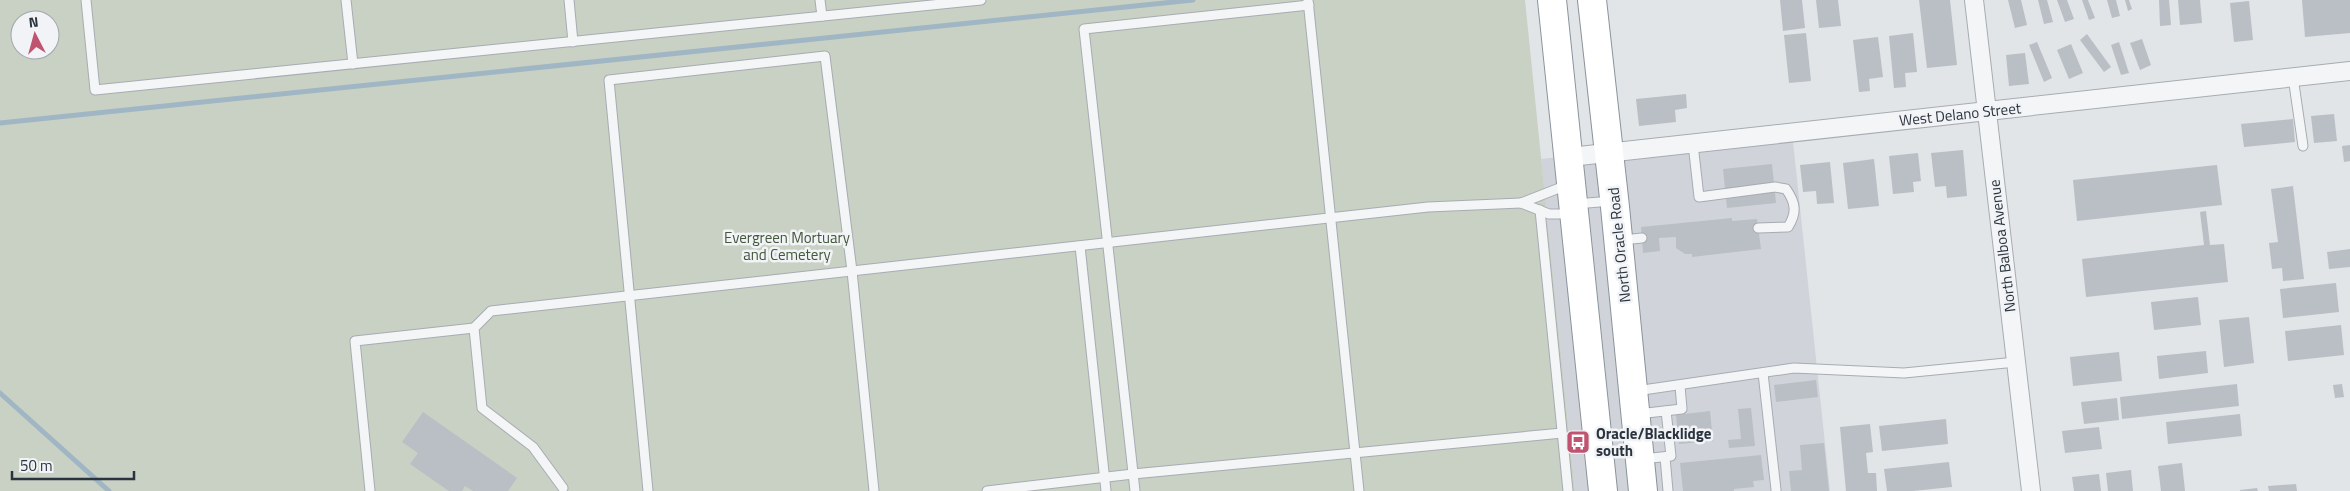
<svg xmlns="http://www.w3.org/2000/svg" width="2350" height="491" font-family="'Titillium Web',sans-serif">
	<style>
		.built { fill: #d0d4da }
		.green { fill: #c8d1c3; fill-rule: evenodd }
		.lines { fill: none; stroke-linecap: round; stroke-linejoin: round }
		.stream { stroke: #a0b6c4; stroke-width: 5 }
		.building { fill: #b9bfc5 }
		.service-casing { stroke: #a7acb2; stroke-width: 11 }
		.minor-casing { stroke: #a7acb2; stroke-width: 20 }
		.trunk-casing { stroke: #8a949d; stroke-width: 30 }
		.service { stroke: #f4f5f7; stroke-width: 9 }
		.minor { stroke: #f4f5f7; stroke-width: 18 }
		.trunk { stroke: #fff; stroke-width: 28 }
		.labels { text-anchor: middle; dominant-baseline: central; stroke-width: 5; stroke-linejoin: round; paint-order: stroke }
		.street-label { font-size: 15px; fill: #2b343e; stroke: #f1f3f6 }
		.park-label { font-size: 15px; fill: #43583a; stroke: #f1f3f6 }
		.poi-label { font-size: 15px; font-weight: bold; fill: #2b343e; stroke: #f1f3f6; text-anchor: start }
	</style>
	<rect width="100%" height="100%" fill="#e1e5e8"/>
	<path class="built" d="M1792,132L1830,491H1575L1541,159Z"/>
	<path class="green" d="M0,0H1525L1575,491H0ZM20,20H50V50H20Z"/>
	<g class="lines">
		<g class="stream">
			<path d="M0,123L1193,0"/>
			<path d="M0,393L109,491"/>
		</g>
	</g>
	<g class="building">
		<path d="M1780,0H1802L1805,28L1783,31Z"/>
		<path d="M1816,0H1838L1841,26L1819,28Z"/>
		<path d="M1919,0H1950L1957,65L1927,68Z"/>
		<path d="M2008,0H2021L2027,25L2015,28Z"/>
		<path d="M2038,0H2047L2053,22L2044,24Z"/>
		<path d="M2057,0H2067L2074,19L2065,22Z"/>
		<path d="M2082,0H2088L2095,18L2089,20Z"/>
		<path d="M2107,0H2116L2120,16L2112,18Z"/>
		<path d="M2125,0H2129L2132,9L2128,11Z"/>
		<path d="M2159,0H2169L2171,25L2160,26Z"/>
		<path d="M2178,0H2200L2202,23L2180,25Z"/>
		<path d="M2302,0H2350V33L2305,37Z"/>
		<path d="M2249,1L2253,40L2234,42L2230,3Z"/>
		<path d="M1806,33L1811,81L1789,83L1784,35Z"/>
		<path d="M1913,33L1917,72L1905,73L1906,87L1894,88L1889,36Z"/>
		<path d="M2087,34L2111,67L2104,72L2080,40Z"/>
		<path d="M1878,37L1883,77L1869,79L1870,91L1859,92L1853,40Z"/>
		<path d="M2142,39L2151,65L2140,70L2130,43Z"/>
		<path d="M2037,42L2052,78L2044,82L2029,45Z"/>
		<path d="M2119,42L2129,73L2121,75L2111,45Z"/>
		<path d="M2071,44L2083,73L2069,79L2057,50Z"/>
		<path d="M2025,53L2029,84L2009,86L2006,55Z"/>
		<path d="M1686,94L1687,108L1675,110L1676,122L1639,126L1636,99Z"/>
		<path d="M2334,114L2337,141L2314,143L2311,116Z"/>
		<path d="M2293,119L2295,142L2244,147L2241,124Z"/>
		<path d="M2350,145V161L2344,162L2342,146Z"/>
		<path d="M1963,150L1967,196L1947,198L1946,186L1935,187L1931,153Z"/>
		<path d="M1918,153L1921,181L1913,182L1914,192L1893,194L1889,156Z"/>
		<path d="M1874,159L1879,206L1848,209L1843,163Z"/>
		<path d="M1830,162L1834,203L1817,204L1816,191L1803,192L1800,165Z"/>
		<path d="M1772,164L1776,203L1727,208L1723,169Z"/>
		<path d="M2217,165L2222,205L2077,221L2073,180Z"/>
		<path d="M2293,186L2304,279L2283,281L2282,268L2272,269L2269,243L2278,242L2271,189Z"/>
		<path d="M2206,211L2210,245L2224,244L2228,282L2086,297L2082,259L2204,245L2200,212Z"/>
		<path d="M1732,218V221L1757,219L1761,249L1692,257V254H1685L1676,248V237L1659,238L1660,251L1643,253L1641,227Z"/>
		<path d="M2350,249V267L2329,269L2327,252Z"/>
		<path d="M2336,283L2339,312L2283,318L2280,289Z"/>
		<path d="M2198,297L2201,325L2154,330L2151,302Z"/>
		<path d="M2249,317L2254,363L2224,367L2219,320Z"/>
		<path d="M2341,325L2344,355L2288,361L2285,331Z"/>
		<path d="M2206,351L2208,373L2159,379L2157,356Z"/>
		<path d="M2119,352L2122,381L2073,386L2070,357Z"/>
		<path d="M1816,380L1818,397L1776,402L1774,385Z"/>
		<path d="M2237,384L2239,406L2122,419L2120,397Z"/>
		<path d="M2342,384L2344,397L2335,398L2333,385Z"/>
		<path d="M2117,398L2119,420L2084,424L2081,402Z"/>
		<path d="M1751,408L1755,446L1729,448L1728,440L1741,439L1738,409Z"/>
		<path d="M1710,411L1713,441L1679,444L1676,415Z"/>
		<path d="M423,412L517,478L508,491H473L465,486L462,491H449L410,464L418,453L402,442Z"/>
		<path d="M2240,414L2242,436L2168,444L2166,422Z"/>
		<path d="M1946,419L1948,444L1882,451L1879,426Z"/>
		<path d="M1870,424L1873,452L1866,453L1868,473H1876L1877,491H1846L1840,427Z"/>
		<path d="M2099,427L2102,449L2065,453L2062,431Z"/>
		<path d="M1824,443L1829,491H1791L1789,471L1802,470L1800,445Z"/>
		<path d="M1761,455L1764,480L1753,481L1754,487L1734,489V491H1683L1680,463Z"/>
		<path d="M1949,462L1952,487L1913,491H1887L1884,469Z"/>
		<path d="M2182,463L2185,491H2161L2158,466Z"/>
		<path d="M2131,470L2133,491H2108L2106,473Z"/>
		<path d="M2099,474L2101,491H2074L2072,477Z"/>
		<path d="M2296,484L2297,491H2269L2268,486Z"/>
		<path d="M2257,488L2258,491H2240V490Z"/>
	</g>
	<g class="lines">
		<g class="service-casing">
			<g id="service">
				<path d="M86,0L95,90L981,0"/>
				<path d="M346,0L353,64"/>
				<path d="M569,0L573,42"/>
				<path d="M820,0L822,16"/>
				<path d="M1308,0L1359,491"/>
				<path d="M2293,77L2303,146"/>
				<path d="M1693,144L1699,197L1775,187L1786,189C1796,203 1797,213 1788,227L1758,228"/>
				<path d="M1567,185L1521,203L1549,214H1571"/>
				<path d="M1575,204L1612,201"/>
				<path d="M1540,210L1568,491"/>
				<path d="M1622,240L1642,238"/>
				<path d="M1080,246L1106,491"/>
				<path d="M1763,373L1776,490"/>
				<path d="M1636,391L1794,368L1904,373L2016,362"/>
				<path d="M1638,414L1682,409L1680,386"/>
				<path d="M1665,457L1668,491"/>
				<path d="M1642,459L1671,456L1666,411"/>
				<path d="M563,488L533,447L482,408L474,328L491,311L1428,207L1521,203"/>
				<path d="M370,491L355,341L474,328"/>
				<path d="M648,491L609,80L825,56L852,271L874,491"/>
				<path d="M987,491L1133,474L1562,433"/>
				<path d="M1135,491L1084,29L1309,5"/>
			</g>
		</g>
		<g class="minor-casing">
			<g id="minor">
				<path d="M1974,0L2031,491"/>
				<path d="M1570,157L2350,71"/>
			</g>
		</g>
		<g class="trunk-casing">
			<g id="trunk">
				<path d="M1552,0L1603,491"/>
				<path d="M1592,0L1615,207L1643,491"/>
			</g>
		</g>
		<use href="#service" class="service"/>
		<use href="#minor" class="minor"/>
		<use href="#trunk" class="trunk"/>
	</g>
	<defs>
		<g id="bus-square" transform="scale(1.25)"><rect x="-9" y="-9" width="18" height="18" rx="4" fill="#c05470" stroke="#f1f3f6"/><path d="M-5-6H5V4H4V6H2V4H-2V6H-4V4H-5ZM-3.5-4V0h7V-4ZM-3.5 1.2v1.5H-2V1.2ZM2 1.2v1.5H3.5V1.2Z" fill="#fff"/></g>
	</defs>
	<g fill-rule="evenodd">
		<use href="#bus-square" x="1578" y="442"/>
	</g>
	<g class="labels">
		<g class="street-label">
			<text transform="translate(1960 114) rotate(-6)">West Delano Street</text>
			<text transform="translate(1619 245) rotate(-96)">North Oracle Road</text>
			<text transform="translate(2002 246) rotate(-97)">North Balboa Avenue</text>
		</g>
		<g class="park-label">
			<text x="787" y="237">Evergreen Mortuary<tspan x="787" dy="17">and Cemetery</tspan></text>
		</g>
		<g class="poi-label">
			<text x="1596" y="433">Oracle/Blacklidge<tspan x="1596" dy="17">south</tspan></text>
		</g>
	</g>
	<g transform="translate(35 35) rotate(354)"><circle r="24" fill="#f1f3f6" stroke="#a2a7ac"/>
	<path d="M0-4L9 19L0 12L-9 19Z" fill="#c05470"/>
	<text y="-8" font-size="14" font-weight="bold" text-anchor="middle" fill="#2b343e">N</text>
	</g>
	<path d="M12 471v8h122v-8" fill="none" stroke="#2b343e" stroke-width="2.5"/>
	<text x="20" y="471" font-size="15" fill="#2b343e" stroke="#f1f3f6" stroke-width="4" paint-order="stroke">50 m</text>
</svg>
